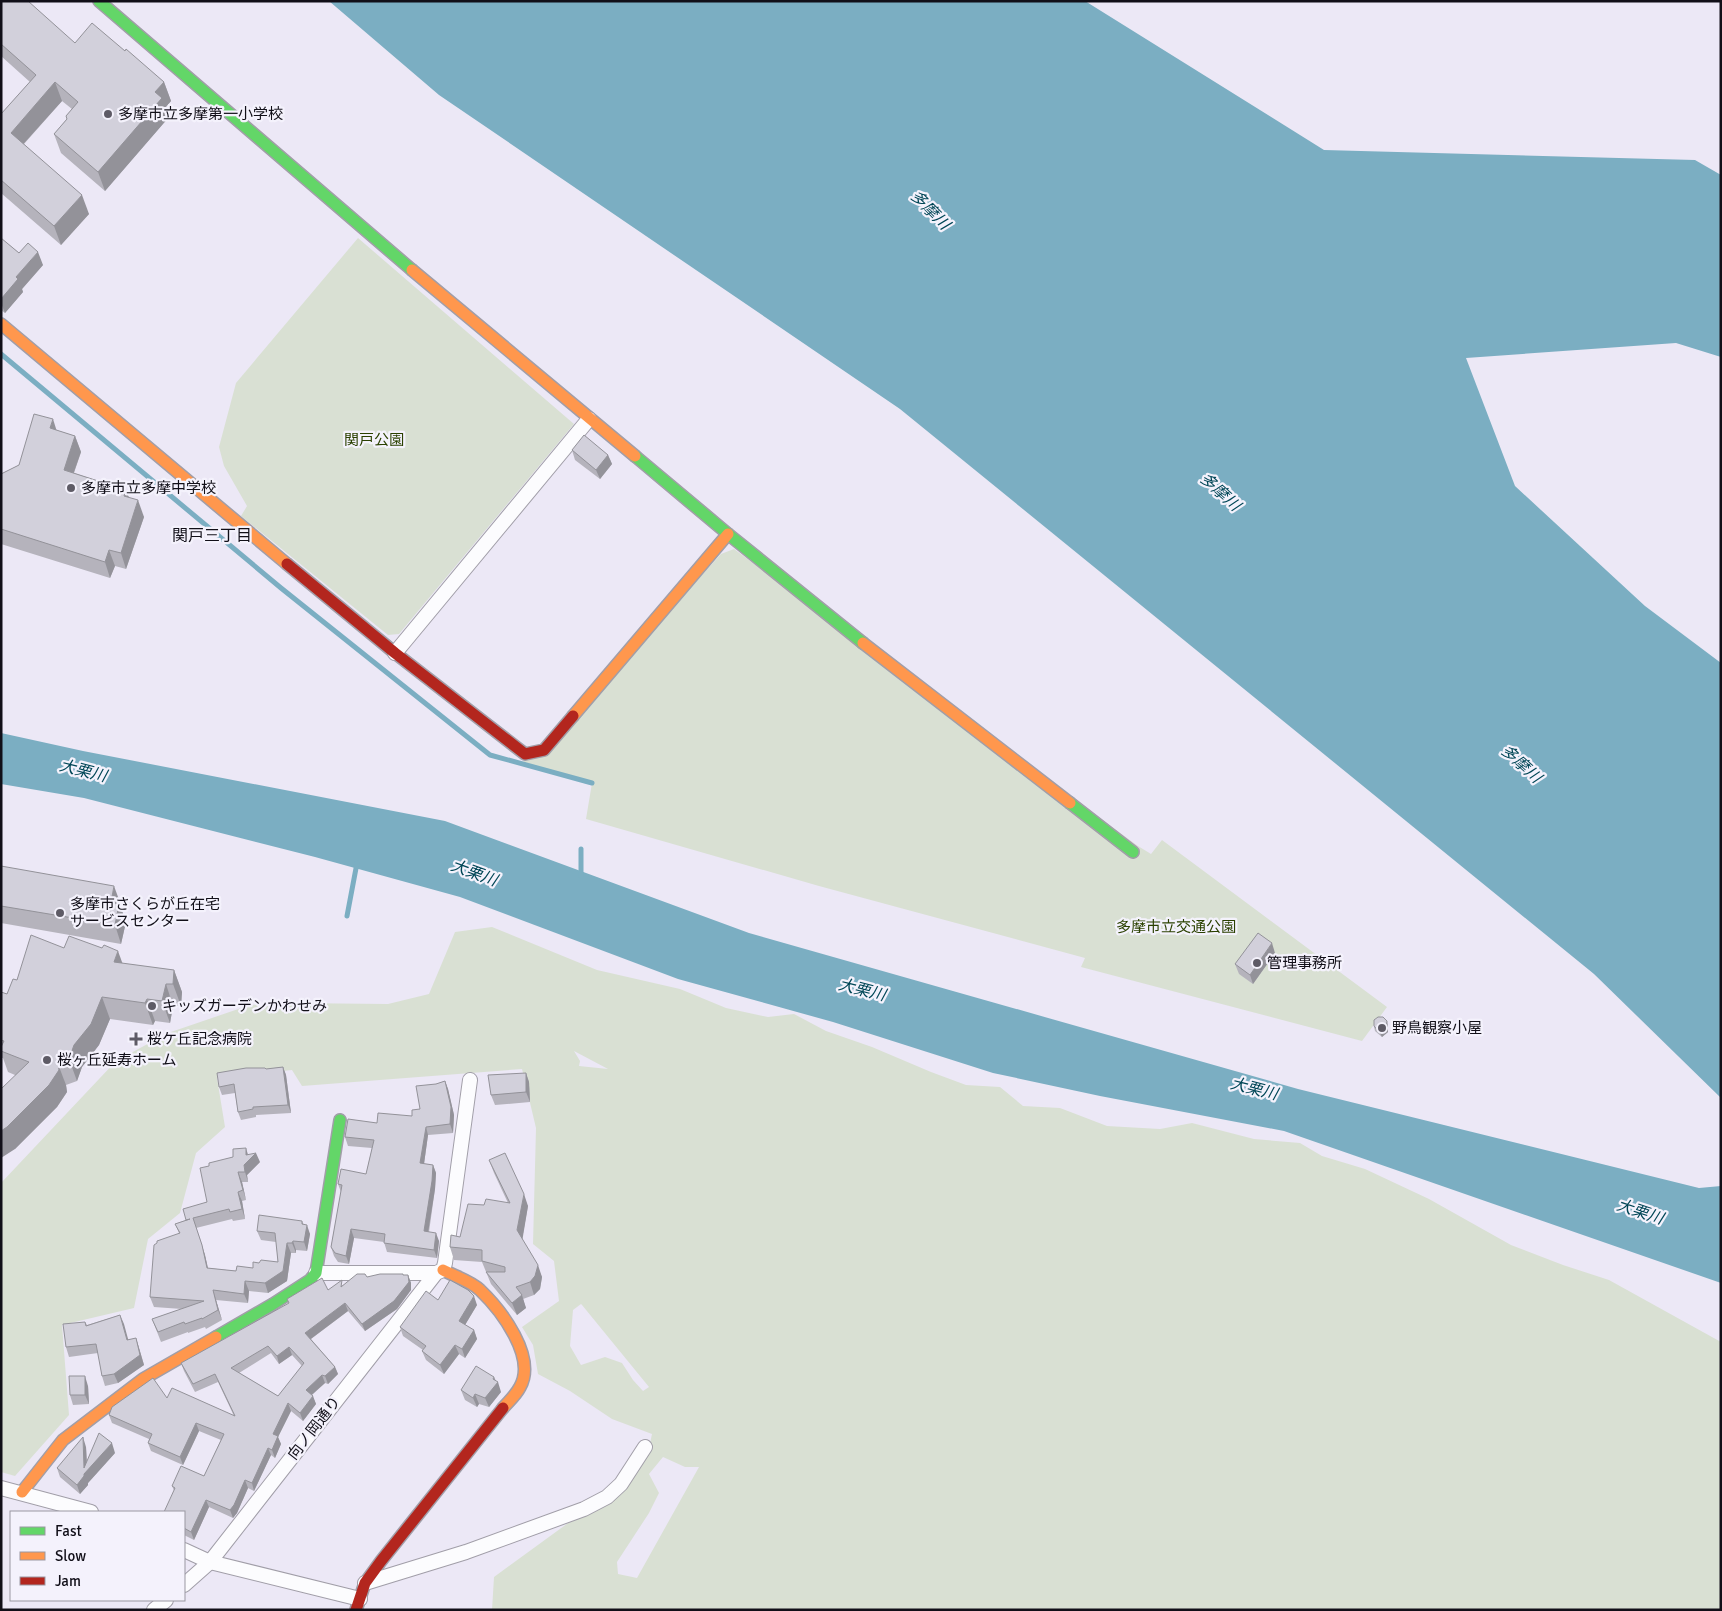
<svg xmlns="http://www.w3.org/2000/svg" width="1722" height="1611" font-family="Signika,'Noto Sans JP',sans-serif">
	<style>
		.green { fill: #d9e0d3; fill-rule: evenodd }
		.water { fill: #7baec2 }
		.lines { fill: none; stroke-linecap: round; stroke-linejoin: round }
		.stream { stroke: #7baec2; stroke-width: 5 }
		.street-casing { stroke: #a19ea8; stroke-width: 16 }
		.fast-casing { stroke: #a19ea8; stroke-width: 14 }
		.slow-casing { stroke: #a19ea8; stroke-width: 14 }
		.jam-casing { stroke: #a19ea8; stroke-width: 14 }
		.street { stroke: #fcfcfe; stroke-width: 14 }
		.fast { stroke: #63d668; stroke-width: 11 }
		.slow { stroke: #ff974d; stroke-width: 11 }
		.jam { stroke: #b3261e; stroke-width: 11 }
		.wall { fill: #b5b3bc; fill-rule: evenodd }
		.shaded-wall { fill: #939299 }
		.building { fill: #d2d0db; stroke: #939299; fill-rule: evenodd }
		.poi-dot { fill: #5e5b66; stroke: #f4f2fc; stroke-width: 2 }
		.labels { text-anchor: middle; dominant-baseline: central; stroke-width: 4.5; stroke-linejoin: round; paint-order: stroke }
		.poi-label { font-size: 15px; fill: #110f18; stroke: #f4f2fc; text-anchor: start }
		.park-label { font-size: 15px; fill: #2b4101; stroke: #f4f2fc }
		.street-label { font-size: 15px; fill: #110f18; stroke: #f4f2fc }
		.water-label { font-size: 16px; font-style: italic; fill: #004656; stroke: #f4f2fc }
		.neighbourhood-label { font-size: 16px; fill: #110f18; stroke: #f4f2fc }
	</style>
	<rect width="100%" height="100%" fill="#ece8f6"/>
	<g class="green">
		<path d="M358,238L574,424L399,634L388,635L241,516L247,506L224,466L219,447L236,383Z"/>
		<path d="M734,549L1138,846L1151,854L1162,840L1387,1007L1362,1041L1081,967L1085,958L819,886L586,819L592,783L523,764L525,754L544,750L721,554Z"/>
		<path d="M492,927L597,970L680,989L726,1008L768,1017L794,1014L826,1031L872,1047L931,1072L966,1085L1000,1087L1023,1106L1060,1108L1107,1126L1160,1129L1192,1123L1254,1139L1300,1143L1322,1156L1365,1169L1429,1199L1511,1245L1563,1265L1609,1280L1721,1342V1610H492L494,1577L575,1518L612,1501L649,1448L652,1434L612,1419L570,1391L538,1374L533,1345L522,1327L559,1301L554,1261L533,1244L536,1128L522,1069L302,1086L292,1070L217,1078L225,1127L196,1153L180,1213L148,1239L134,1308L62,1325L69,1415L15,1476L1,1472V1183L116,1061L168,1033L250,1005L289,1003L388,1004L429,994L455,932ZM574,1051L608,1069L579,1066L580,1061ZM581,1304L582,1305L649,1387L643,1391L633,1380L622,1363L605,1357L581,1365L570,1346L573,1310ZM663,1457L685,1467H699L637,1578L618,1574L617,1562L649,1513L659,1493L649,1474Z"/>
	</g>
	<g class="water">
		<path d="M329,1H1085L1324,150L1695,160L1721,175V357L1676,343L1466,358L1515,486L1645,606L1721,663V1098L1594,974L900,409L439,95Z"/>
		<path d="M1,733L83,751L445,821L749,933L1298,1089L1699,1188L1721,1186V1283L1284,1131L1100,1096L993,1073L833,1022L678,979L460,897L315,857L84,798L1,784Z"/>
	</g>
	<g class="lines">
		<g class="stream">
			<path d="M1,354L281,588L490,755L592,783"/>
			<path d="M581,849V876"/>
			<path d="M347,916L357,863"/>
		</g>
		<g class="street-casing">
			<g id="street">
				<path d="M395,653L589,419"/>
				<path d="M316,1273H436"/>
				<path d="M1,1488L91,1512"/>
				<path d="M184,1550L210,1562L360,1599"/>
				<path d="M365,1583L466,1552L584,1509L607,1497L621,1484L645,1447"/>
				<path d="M184,1585L210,1562L436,1273L443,1270L445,1263L470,1080"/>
				<path d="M154,1610L166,1600"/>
			</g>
		</g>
		<g class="fast-casing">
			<g id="fast">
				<path d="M99,1L412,270"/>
				<path d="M635,456L728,534L863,643"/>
				<path d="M1070,803L1133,852"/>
				<path d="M216,1337L273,1304L310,1280L316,1273L340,1120"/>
			</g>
		</g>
		<g class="slow-casing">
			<g id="slow">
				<path d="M412,270L635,456"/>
				<path d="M1,324L287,564"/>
				<path d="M863,643L1070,803"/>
				<path d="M573,716L728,534"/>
				<path d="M443,1270C454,1276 471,1281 480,1290C501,1310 537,1357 520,1387C516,1395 509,1401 503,1408"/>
				<path d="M22,1492L63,1440L143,1379L216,1337"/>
			</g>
		</g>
		<g class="jam-casing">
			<g id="jam">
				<path d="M287,564L395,653L525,754L544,750L573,716"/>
				<path d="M356,1610L365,1583L381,1561L503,1408"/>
			</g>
		</g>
		<use href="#street" class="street"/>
		<use href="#fast" class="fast"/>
		<use href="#slow" class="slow"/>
		<use href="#jam" class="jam"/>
	</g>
	<g class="wall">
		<path d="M1,1L75,43L125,51L164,82L171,101L165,108L169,117L105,191L61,153L54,134L67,119L66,116L72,109L62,101L24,144L89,214L61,245L1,193V114L30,82L1,56Z"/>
		<path d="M1,238L19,253L43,265L22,289L23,292L5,313L1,310Z"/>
		<path d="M56,430L75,436L81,452L74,473L126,490L129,498L144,517L126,569L115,566L110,578L1,544V474L19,465Z"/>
		<path d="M572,450L608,455L612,464L600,479L575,460Z"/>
		<path d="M1,866L121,905V908L126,922L121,944L1,923Z"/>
		<path d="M64,948L123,964L174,970L182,992L181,1006H173L170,1023L155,1021L153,1025L110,1019L99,1045L82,1067L77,1081L66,1085L67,1092L57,1107L15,1149V1075L8,1072L3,1058H1V992L7,994L17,980Z"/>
		<path d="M1275,953L1253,984L1239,974L1235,964Z"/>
		<path d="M1374,1026H1388V1032L1382,1037L1375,1031Z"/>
		<path d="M283,1067L286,1075L291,1113L256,1115V1117L241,1120L238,1112L235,1093L222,1095L219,1087L266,1069Z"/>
		<path d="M526,1073L529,1082L530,1102L495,1105L491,1095Z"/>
		<path d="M445,1081L448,1089L454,1115L453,1133L428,1135L424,1164L433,1165L436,1173L435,1189L429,1232L439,1241L437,1258L387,1252L384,1242L354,1238L349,1264L338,1262L334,1256L331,1247L341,1192L338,1184L366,1174L372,1148L348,1146L345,1137L377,1123L412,1116L420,1109L436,1084Z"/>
		<path d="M489,1160L528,1206L522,1239L542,1277L540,1289L534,1295L523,1299L526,1308L517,1315L491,1284L482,1262L454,1260L450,1247L460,1237L484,1205L508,1203L494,1173Z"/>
		<path d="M260,1162L247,1175L248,1182H242L246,1200L242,1201L245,1219L233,1221L232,1219L196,1228L205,1255L208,1268L236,1271L253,1268L259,1263L278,1262L276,1242L261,1240L257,1231L303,1224L310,1234L307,1251L296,1250V1253H291L287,1281L268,1293L249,1291L248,1303L216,1300L222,1320L206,1329L205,1327L188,1333V1332L161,1342L152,1319L182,1309L154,1307L150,1297L179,1233L175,1224L186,1220L207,1202L209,1166Z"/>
		<path d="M408,1275L411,1283V1290L397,1309L365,1331L348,1311L311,1339L335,1367L338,1374L328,1384L325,1383L312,1395L316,1404L303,1421L291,1411L278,1437L281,1444L275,1458L271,1455L254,1491L248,1488L237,1513L233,1518L209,1507L194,1540L184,1535V1512L172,1486L204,1476L221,1440L199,1431L183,1465L151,1451L148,1443L149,1439L112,1423L109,1415L167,1398L234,1416L218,1382L195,1392L184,1371L181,1363L328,1290L367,1277ZM271,1353L279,1364L292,1355L302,1366L278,1396L239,1373Z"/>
		<path d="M438,1300L477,1305L465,1325L474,1330L477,1339L465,1358L459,1354L444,1374L426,1360L422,1351L423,1350L403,1336L400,1327Z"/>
		<path d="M120,1315L128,1340L136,1338L139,1348L144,1365L118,1383L105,1386L102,1376L98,1353L69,1357L66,1347L85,1322L87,1325Z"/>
		<path d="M88,1386L89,1404L73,1405L70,1395Z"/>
		<path d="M461,1390L501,1392L489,1407L479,1404L477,1407L465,1400Z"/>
		<path d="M86,1447L87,1461L115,1453L88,1483V1485L80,1494L60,1477L57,1468Z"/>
	</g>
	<g class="shaded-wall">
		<path d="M55,82L62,101L17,151L11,133Z"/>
		<path d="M164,82L171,101L165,108L169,117L105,191L98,172L155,92Z"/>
		<path d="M82,195L89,214L61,245L54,226Z"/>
		<path d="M38,252L43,265L22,289L23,292L5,313L1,303V299L16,277Z"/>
		<path d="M53,419L58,435L50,428Z"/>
		<path d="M75,436L81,452L69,486L64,470Z"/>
		<path d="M608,455L612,464L600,479L596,470Z"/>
		<path d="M126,490L132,506L124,496Z"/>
		<path d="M138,500L144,517L126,569L121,553Z"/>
		<path d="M109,550L115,566L110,578L105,562Z"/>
		<path d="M114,886L121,905V908L126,922L121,944L115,925L111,902Z"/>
		<path d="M1272,943L1275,953L1253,984L1250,975Z"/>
		<path d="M118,951L126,973L114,962Z"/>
		<path d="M174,970L182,992L181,1006L173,984Z"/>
		<path d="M166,984L173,1006L170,1023L162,1001Z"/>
		<path d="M102,997L110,1019L99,1045L82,1067L77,1081L69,1059L74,1045Z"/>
		<path d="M147,999L155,1021L153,1025L145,1003Z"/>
		<path d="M1387,1021L1388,1026V1032L1382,1037L1380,1033Z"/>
		<path d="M58,1064L66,1085L67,1092L57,1107L15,1149L1,1158V1131Z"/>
		<path d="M283,1067L286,1075L291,1113L288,1105Z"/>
		<path d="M526,1073L529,1082L530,1102L526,1092Z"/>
		<path d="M445,1081L448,1089L454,1115L453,1133L450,1124Z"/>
		<path d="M426,1127L428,1135L423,1171L420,1163Z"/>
		<path d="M246,1148L249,1158L256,1153L260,1162L247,1175L248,1182L245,1172L244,1165L246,1155Z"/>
		<path d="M433,1165L436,1173L435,1189L427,1239L424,1231Z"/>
		<path d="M238,1172L242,1182L246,1200L243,1190Z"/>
		<path d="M238,1192L242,1201L245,1219L242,1209Z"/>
		<path d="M524,1194L528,1206L522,1242L517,1230Z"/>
		<path d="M193,1218L205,1255L210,1278L207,1268Z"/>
		<path d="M302,1221L306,1230L307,1225L310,1234L307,1251L304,1242Z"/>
		<path d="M351,1229L354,1238L349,1264L346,1256Z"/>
		<path d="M436,1233L439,1241L437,1258L434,1250Z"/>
		<path d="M293,1241L296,1250V1253L292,1243Z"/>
		<path d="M287,1243L291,1253L287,1281L268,1293L265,1283L283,1271Z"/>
		<path d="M538,1265L542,1277L540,1289L534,1295L530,1282Z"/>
		<path d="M408,1275L411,1283V1290L397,1309L365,1331L362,1324Z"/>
		<path d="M245,1281L249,1291L248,1303L244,1294Z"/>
		<path d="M213,1290L222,1320L218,1310Z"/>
		<path d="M522,1295L526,1308L517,1315L512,1303Z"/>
		<path d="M474,1296L477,1305L462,1330L459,1321Z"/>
		<path d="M345,1303L348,1311L308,1341L305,1333Z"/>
		<path d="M120,1315L124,1324L131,1350L127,1340Z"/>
		<path d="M474,1330L477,1339L465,1358L462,1349Z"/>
		<path d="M136,1338L139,1348L144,1365L118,1383L114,1374Z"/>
		<path d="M455,1345L459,1354L444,1374L440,1365Z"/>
		<path d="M289,1347L292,1355L279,1364L277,1356Z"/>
		<path d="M335,1367L338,1374L328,1384L325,1376Z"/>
		<path d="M322,1375L325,1383L308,1398L306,1390Z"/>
		<path d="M85,1376L88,1386L89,1404L85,1395Z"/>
		<path d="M494,1377L497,1383L498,1382L501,1392L489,1407L485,1398Z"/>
		<path d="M475,1394L479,1404L477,1407L473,1398Z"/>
		<path d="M313,1396L316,1404L303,1421L300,1413Z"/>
		<path d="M288,1403L291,1411L278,1437L281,1444L275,1458L272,1450L273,1434Z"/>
		<path d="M196,1423L199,1431L183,1465L180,1457Z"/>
		<path d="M83,1437L86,1447L87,1470L112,1443L115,1453L88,1483V1485L80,1494L77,1485L84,1468Z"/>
		<path d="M268,1448L271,1455L254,1491L252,1483Z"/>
		<path d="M245,1480L248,1488L237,1513L233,1518L230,1510Z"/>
		<path d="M206,1500L209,1507L194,1540L191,1532Z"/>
	</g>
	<g class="building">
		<path d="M1,1H28L75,43L92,23L125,51L126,49L164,82L155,92L162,98L98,172L54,134L67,119L66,116L78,102L55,82L11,133L82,195L54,226L1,180V114L36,75L1,44Z"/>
		<path d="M1,238L19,253L28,243L38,252L16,277L18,279L1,299Z"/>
		<path d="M34,414L53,419L50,428L75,436L64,470L126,490L124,496L138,500L121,553L109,550L105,562L1,529V474L19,465Z"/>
		<path d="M584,435L608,455L596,470L572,450Z"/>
		<path d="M1,866L114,886L111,902L119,904L115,925L1,906Z"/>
		<path d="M1258,933L1272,943L1250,975L1235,964Z"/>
		<path d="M31,935L64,948L69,936L102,948L104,945L118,951L114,962L174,970L173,984H166L162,1001L147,999L145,1003L102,997L91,1024L74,1045L69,1059L58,1064L59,1070L49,1085L7,1127L1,1131V1089L29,1062L1,1051V1047L4,1041L1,1040V992L7,994L13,979L17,980Z"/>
		<path d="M1378,1017H1383L1387,1021L1386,1027L1380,1033L1374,1026V1020Z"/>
		<path d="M283,1067L288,1105L253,1107V1109L238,1112L234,1084L219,1087L217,1073L246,1068H265L266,1069Z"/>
		<path d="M526,1073V1092L491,1095L488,1075Z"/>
		<path d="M445,1081L451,1107L450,1124L426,1127L420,1163L433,1165L432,1181L424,1231L436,1233L434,1250L384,1243L385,1234L351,1229L346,1256L335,1253L331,1247L342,1185L338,1184L341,1169L366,1174L374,1140L345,1137L348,1119L377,1123L378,1113L412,1116V1110L420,1109L416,1086L436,1084Z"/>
		<path d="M246,1148V1155L256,1153L244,1165L245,1172H238L243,1190L238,1192L242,1209L230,1212L229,1209L193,1218L202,1245L207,1268L236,1271L237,1266L253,1268V1262L259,1263L261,1260L278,1262L275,1233L257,1231L259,1215L302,1221V1224L307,1225L304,1242L293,1241L292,1243H287L283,1271L265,1283L245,1281L244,1294L213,1290L218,1310L202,1319V1318L185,1324L184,1322L158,1332L152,1319L204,1301L150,1297L154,1245L157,1243V1241L180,1233L175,1224L190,1219L186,1220L183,1209L207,1202L200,1168L209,1166V1163L233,1157V1149Z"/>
		<path d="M505,1153L524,1194L517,1230L538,1265L535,1276L530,1282L516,1287L522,1295L512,1303L486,1272H505V1267L482,1261V1250L450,1247L451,1235L460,1237L468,1204L484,1205L486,1199L510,1203L489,1160Z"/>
		<path d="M357,1274H365L367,1277L380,1274H403V1275H408L409,1282L394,1301L362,1324L345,1303L305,1333L335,1367L325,1376L322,1375L306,1390L313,1396L300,1413L288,1403L273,1434L278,1436L272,1450L268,1448L252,1483L245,1480L234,1505L230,1510L206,1500L191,1532L184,1528V1512H164L175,1488L172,1486L181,1466L204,1476L224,1434L196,1423L180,1457L148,1443L152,1434L109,1415L112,1407L153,1378L167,1398L172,1388L235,1416L215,1374L193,1384L181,1363L289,1303L287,1299L322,1278L328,1290L342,1280L341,1287ZM268,1346L277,1356L289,1347L304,1363L278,1396L231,1368Z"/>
		<path d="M450,1280L468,1290L474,1296L459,1321L474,1330L462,1349L455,1345L440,1365L422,1351L426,1346L400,1327L426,1291L438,1300Z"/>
		<path d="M120,1315L127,1340L136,1338L140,1355L114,1374L102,1376L96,1344L66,1347L63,1324L85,1322L86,1326Z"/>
		<path d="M476,1366L494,1377L493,1379L498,1382L485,1398L475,1394L473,1398L461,1390Z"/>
		<path d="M69,1376H85V1395H70Z"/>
		<path d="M99,1433L112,1443L84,1474V1476L77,1485L57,1468L83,1437L84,1468Z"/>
	</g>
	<g class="poi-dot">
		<circle cx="108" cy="114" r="5"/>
		<circle cx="71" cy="488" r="5"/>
		<circle cx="60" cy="913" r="5"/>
		<circle cx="1257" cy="963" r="5"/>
		<circle cx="152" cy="1006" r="5"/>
		<circle cx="1382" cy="1028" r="5"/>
		<path d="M133.5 1031.5h5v5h5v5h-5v5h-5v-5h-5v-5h5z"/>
		<circle cx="47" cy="1060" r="5"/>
	</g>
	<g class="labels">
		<g class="poi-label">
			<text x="118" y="114">多摩市立多摩第一小学校</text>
			<text x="81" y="488">多摩市立多摩中学校</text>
			<text x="70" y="904">多摩市さくらが丘在宅<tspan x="70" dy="17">サービスセンター</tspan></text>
			<text x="1267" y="963">管理事務所</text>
			<text x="162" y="1006">キッズガーデンかわせみ</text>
			<text x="1392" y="1028">野鳥観察小屋</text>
			<text x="147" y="1039">桜ケ丘記念病院</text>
			<text x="57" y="1060">桜ヶ丘延寿ホーム</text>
		</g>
		<g class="park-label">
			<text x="374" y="440">関戸公園</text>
			<text x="1176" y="927">多摩市立交通公園</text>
		</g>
		<g class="street-label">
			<text transform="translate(314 1428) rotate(-52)">向ノ岡通り</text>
		</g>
		<g class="water-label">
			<text transform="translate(930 210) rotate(45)">多摩川</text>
			<text transform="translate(1220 492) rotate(42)">多摩川</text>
			<text transform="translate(1521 764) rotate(42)">多摩川</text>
			<text transform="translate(83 771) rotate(14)">大栗川</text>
			<text transform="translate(474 873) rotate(20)">大栗川</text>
			<text transform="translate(862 990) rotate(14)">大栗川</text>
			<text transform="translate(1254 1089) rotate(14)">大栗川</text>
			<text transform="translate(1640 1212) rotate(18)">大栗川</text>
		</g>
		<g class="neighbourhood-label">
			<text x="212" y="536">関戸三丁目</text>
		</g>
	</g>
	<rect width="1722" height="1611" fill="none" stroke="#110f18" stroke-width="5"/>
	<rect x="10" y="1511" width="175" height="90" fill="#f4f2fc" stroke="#9997a1"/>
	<rect x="20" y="1527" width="25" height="8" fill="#63d668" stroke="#9997a1"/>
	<text x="55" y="1536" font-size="15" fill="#110f18">Fast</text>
	<rect x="20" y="1552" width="25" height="8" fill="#ff974d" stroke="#9997a1"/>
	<text x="55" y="1561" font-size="15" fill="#110f18">Slow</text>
	<rect x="20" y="1577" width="25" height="8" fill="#b3261e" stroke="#9997a1"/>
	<text x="55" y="1586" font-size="15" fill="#110f18">Jam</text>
</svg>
